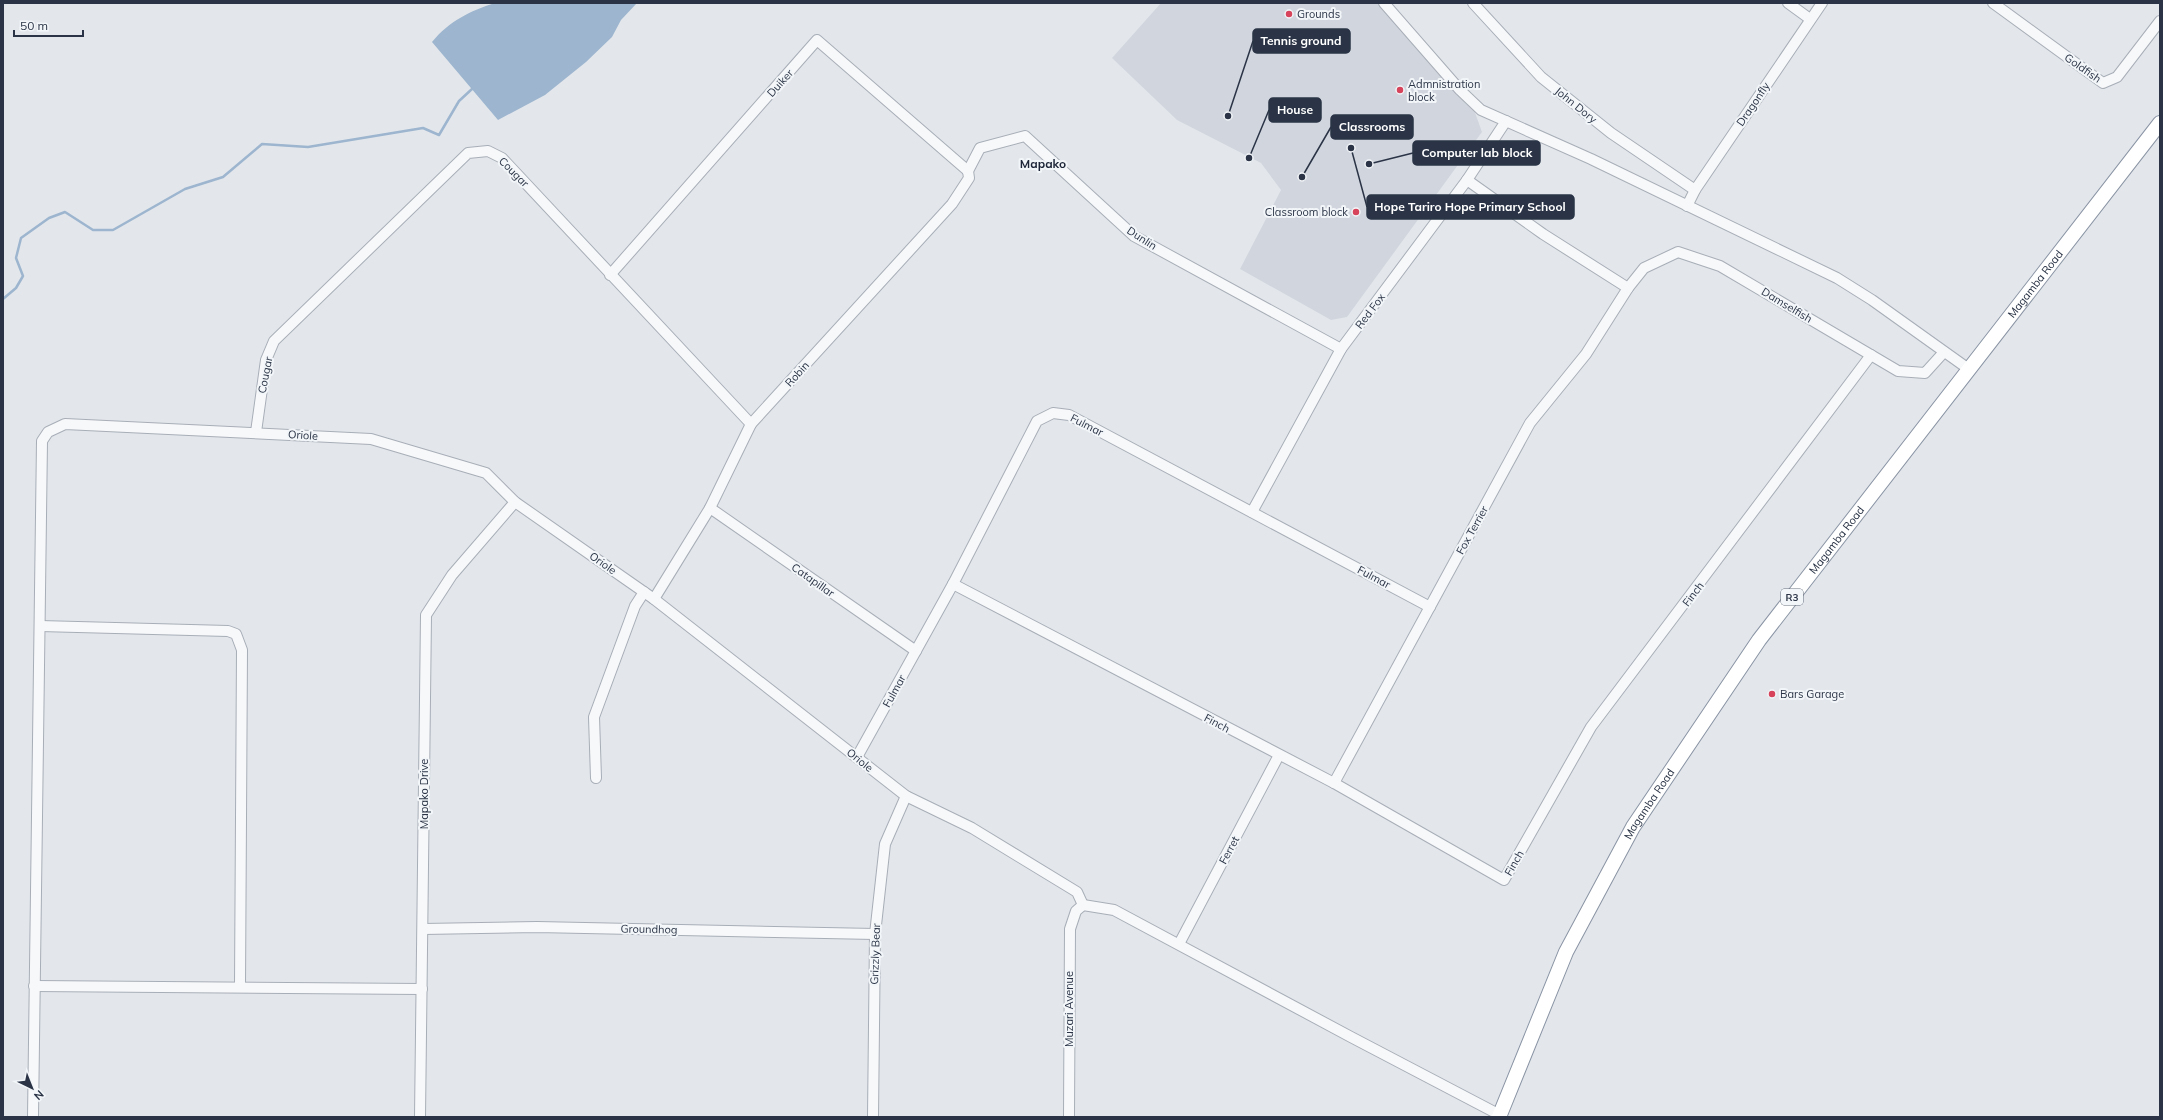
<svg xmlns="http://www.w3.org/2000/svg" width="2163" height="1120" font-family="Mulish,sans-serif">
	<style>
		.built { fill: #d1d6de }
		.water { fill: #9db5ce }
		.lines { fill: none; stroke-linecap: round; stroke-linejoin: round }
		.stream { stroke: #9db5ce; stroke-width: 2.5 }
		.minor-casing { stroke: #a8aeb7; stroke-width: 12 }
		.highway-casing { stroke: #8a94a4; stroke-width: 16 }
		.minor { stroke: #f7f8fa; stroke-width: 10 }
		.highway { stroke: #fff; stroke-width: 14 }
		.poi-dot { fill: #d6435a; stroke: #f3f6f9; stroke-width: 1.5 }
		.labels { text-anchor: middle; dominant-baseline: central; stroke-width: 4; stroke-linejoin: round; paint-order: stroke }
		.shield { fill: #f3f6f9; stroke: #666e7c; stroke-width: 1 }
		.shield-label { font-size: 10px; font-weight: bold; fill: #2a3446 }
		.poi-label { font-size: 11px; fill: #2a3446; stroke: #f3f6f9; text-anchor: start }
		.street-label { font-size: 11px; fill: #2a3446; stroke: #f3f6f9 }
		.neighbourhood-label { font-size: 12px; font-weight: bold; fill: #1c2537; stroke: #f3f6f9 }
		.leader { fill: none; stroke: #2a3446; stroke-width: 1.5 }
		.callout-dot { fill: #2a3446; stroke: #f3f6f9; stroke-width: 1.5 }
		.callout { fill: #2a3446; stroke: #2a3446; stroke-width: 1.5 }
		.callout-label { font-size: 12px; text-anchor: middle; font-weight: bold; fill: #fff }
	</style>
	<rect width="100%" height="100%" fill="#e3e7ec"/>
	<path class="built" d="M1161,3H1380L1473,107L1482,132L1347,317L1331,320L1240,269L1281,190L1261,163L1177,120L1112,58Z"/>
	<path class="water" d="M495,3H637L621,20L612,37L586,62L545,95L498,120L432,42C449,21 470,11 495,3Z"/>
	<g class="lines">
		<path class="stream" d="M3,299L16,288L23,276L16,258L21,238L49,218L65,212L93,230H113L185,189L223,177L262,144L308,147L423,128L439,135L459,101L472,89"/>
		<g class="minor-casing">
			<g id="minor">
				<path d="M1384,3L1460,90L1481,110L1591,159L1837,278L1872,300L1970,370"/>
				<path d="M1473,3L1541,77L1611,133L1695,190"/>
				<path d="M1788,3L1810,19"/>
				<path d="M1993,3L2103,83L2117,77L2160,21"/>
				<path d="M968,171L980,148L1025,136L1134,236L1341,349"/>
				<path d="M1467,180L1543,234L1628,288"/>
				<path d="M1687,206L1695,190L1822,3"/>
				<path d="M610,275L817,40L968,171"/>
				<path d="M256,432L266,360L274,341L468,153L488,151L502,158L751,424"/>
				<path d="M710,508L916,651"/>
				<path d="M1252,512L1341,349L1467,180L1506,121"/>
				<path d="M953,584L1334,783L1504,880L1591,727L1871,355"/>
				<path d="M654,599L710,508L751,424L952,204L969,178L968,171"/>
				<path d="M40,626L228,631L236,634L242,650L240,986"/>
				<path d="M857,757L953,584L1037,421L1053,413L1069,415L1430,607"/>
				<path d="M596,778L594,717L635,606L644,592"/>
				<path d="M1334,783L1530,423L1586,354L1628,288L1644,268L1678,252L1720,266L1898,371L1925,373L1944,352"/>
				<path d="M1083,905L1114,910L1351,1037L1500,1115"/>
				<path d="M423,929L537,927L875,934"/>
				<path d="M1179,944L1279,755"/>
				<path d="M34,986L422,989"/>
				<path d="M33,1117L42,441L48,432L65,424L371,439L486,473L515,502L654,599L906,796L972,828L1077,892L1083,905"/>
				<path d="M420,1117L426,615L452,575L515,502"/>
				<path d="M873,1117L875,934L885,844L906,796"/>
				<path d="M1069,1117L1070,929L1076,911L1083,905"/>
			</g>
		</g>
		<g class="highway-casing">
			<g id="highway">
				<path id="s1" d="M1499,1117L1566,952L1633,827L1759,640L2160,123"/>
			</g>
		</g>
		<use href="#minor" class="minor"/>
		<use href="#highway" class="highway"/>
	</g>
	<g class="poi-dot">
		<circle cx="1289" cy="14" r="4"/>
		<circle cx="1400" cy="90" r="4"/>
		<circle cx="1356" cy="212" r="4"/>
		<circle cx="1772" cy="694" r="4"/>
	</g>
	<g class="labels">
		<rect class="shield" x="1781" y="589" width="22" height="16" rx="3"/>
		<g class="shield-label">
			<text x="1792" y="597">R3</text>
		</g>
		<g class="poi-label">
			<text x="1297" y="14">Grounds</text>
			<text x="1408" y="84">Admnistration<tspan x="1408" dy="13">block</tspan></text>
			<text x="1348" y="212" text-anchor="end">Classroom block</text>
			<text x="1780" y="694">Bars Garage</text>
		</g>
		<g class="street-label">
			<text transform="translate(2083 68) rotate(35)">Goldfish</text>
			<text transform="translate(780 83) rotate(-48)">Duiker</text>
			<text transform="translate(1753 104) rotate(-56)">Dragonfly</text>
			<text transform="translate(1576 105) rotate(39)">John Dory</text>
			<text transform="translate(514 172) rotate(45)">Cougar</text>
			<text transform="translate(1142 238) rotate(33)">Dunlin</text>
			<text stroke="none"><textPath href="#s1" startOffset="996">Magamba Road</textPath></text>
			<text transform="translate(1787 305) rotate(31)">Damselfish</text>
			<text transform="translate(1370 311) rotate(-53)">Red Fox</text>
			<text transform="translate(797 374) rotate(-48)">Robin</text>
			<text transform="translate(265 375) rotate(-79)">Cougar</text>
			<text transform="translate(1087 425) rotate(27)">Fulmar</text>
			<text transform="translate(303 435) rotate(4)">Oriole</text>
			<text transform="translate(1472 530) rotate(-61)">Fox Terrier</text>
			<text stroke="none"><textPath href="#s1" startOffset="672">Magamba Road</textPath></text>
			<text transform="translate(603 563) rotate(35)">Oriole</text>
			<text transform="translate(1374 577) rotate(28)">Fulmar</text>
			<text transform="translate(813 580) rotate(35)">Catapillar</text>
			<text transform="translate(1693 594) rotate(-53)">Finch</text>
			<text transform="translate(894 691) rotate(-61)">Fulmar</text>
			<text transform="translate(1217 723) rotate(28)">Finch</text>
			<text transform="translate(860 760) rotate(39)">Oriole</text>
			<text transform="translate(424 794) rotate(-90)">Mapako Drive</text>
			<text stroke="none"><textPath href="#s1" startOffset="348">Magamba Road</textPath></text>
			<text transform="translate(1229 850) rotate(-62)">Ferret</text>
			<text transform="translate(1514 863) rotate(-60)">Finch</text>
			<text transform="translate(649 929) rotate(1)">Groundhog</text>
			<text transform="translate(875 954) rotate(-88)">Grizzly Bear</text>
			<text transform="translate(1069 1009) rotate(-90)">Muzari Avenue</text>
		</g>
		<g class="neighbourhood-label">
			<text x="1043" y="163">Mapako</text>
		</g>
	</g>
	<path class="leader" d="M1228 116L1253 41M1249 158L1269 110M1302 177L1331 127M1369 164L1413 153M1351 148L1367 207"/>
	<g class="callout-dot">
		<circle cx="1228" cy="116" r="4"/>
		<circle cx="1249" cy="158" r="4"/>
		<circle cx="1302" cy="177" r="4"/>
		<circle cx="1369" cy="164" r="4"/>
		<circle cx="1351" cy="148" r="4"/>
	</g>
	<g class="callout">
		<rect x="1253" y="29" width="97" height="24" rx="4"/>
		<rect x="1269" y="98" width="52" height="24" rx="4"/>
		<rect x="1331" y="115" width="82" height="24" rx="4"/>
		<rect x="1413" y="141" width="127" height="24" rx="4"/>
		<rect x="1367" y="195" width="207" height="24" rx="4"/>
	</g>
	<g class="callout-label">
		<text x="1301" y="45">Tennis ground</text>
		<text x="1295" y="114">House</text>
		<text x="1372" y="131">Classrooms</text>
		<text x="1477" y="157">Computer lab block</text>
		<text x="1470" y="211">Hope Tariro Hope Primary School</text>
	</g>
	<rect width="2163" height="1120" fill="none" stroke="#2a3446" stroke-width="8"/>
	<g transform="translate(32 1088) rotate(137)" stroke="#f3f6f9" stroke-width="3" paint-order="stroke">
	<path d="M0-3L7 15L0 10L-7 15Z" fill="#2a3446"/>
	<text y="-6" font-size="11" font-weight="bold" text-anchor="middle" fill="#2a3446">N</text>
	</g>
	<path d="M14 30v6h69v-6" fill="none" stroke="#2a3446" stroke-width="2"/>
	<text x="20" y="30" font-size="12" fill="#2a3446" stroke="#f3f6f9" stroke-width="3" paint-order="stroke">50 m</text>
</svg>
